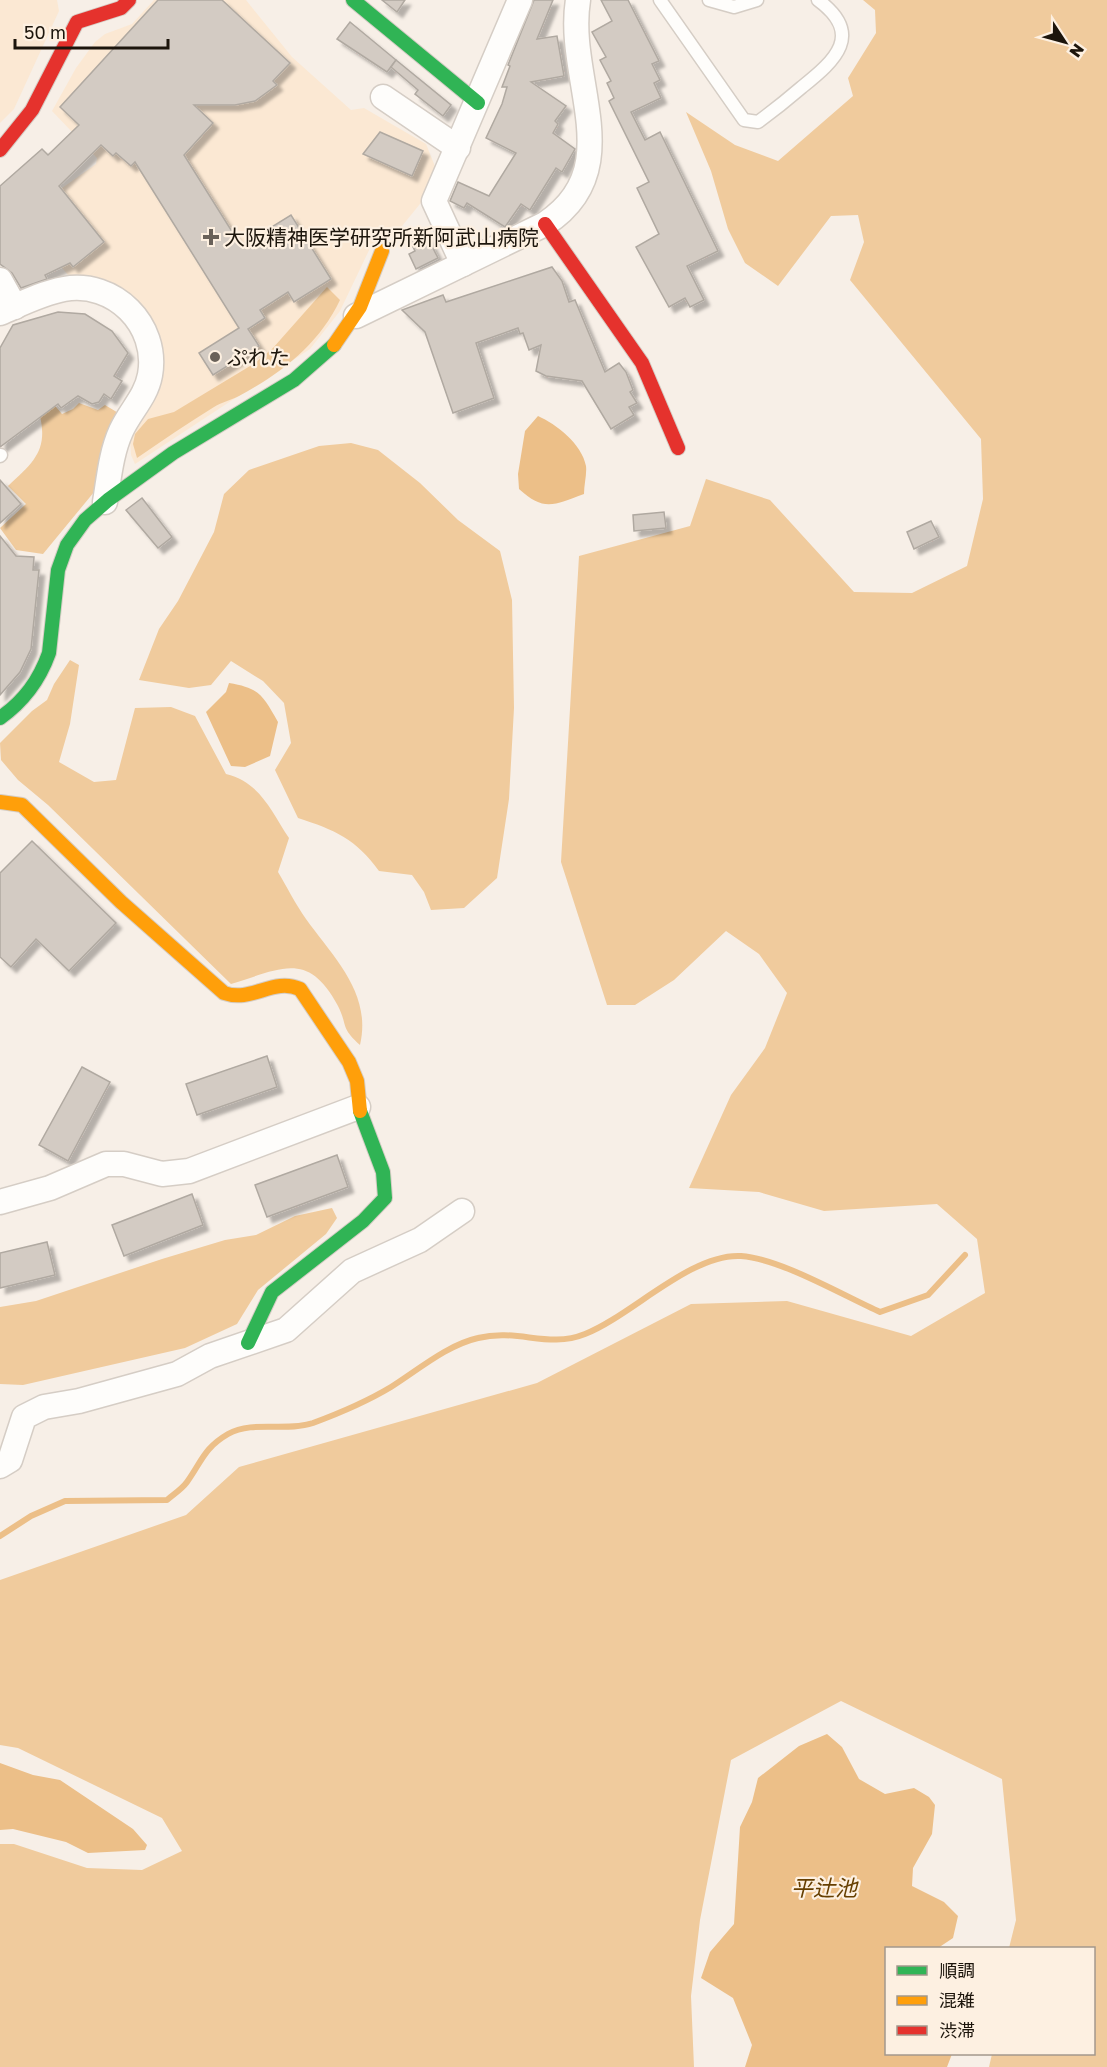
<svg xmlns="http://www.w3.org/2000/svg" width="1107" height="2067" font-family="'Golos Text','Noto Sans JP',sans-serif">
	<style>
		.built { fill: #fbe8d3 }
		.forest { fill: #f0cb9d }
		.water { fill: #ecbf88 }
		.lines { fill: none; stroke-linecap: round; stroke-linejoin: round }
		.stream { stroke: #ecbf88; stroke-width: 6 }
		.building { fill: #d3cbc3; stroke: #b0a9a1; stroke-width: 1.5; filter: url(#shadow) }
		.lane-casing { stroke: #d5cdc5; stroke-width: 15 }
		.street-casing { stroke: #d5cdc5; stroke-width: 27 }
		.fast-casing { stroke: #d5cdc5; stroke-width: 16 }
		.slow-casing { stroke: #d5cdc5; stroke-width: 16 }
		.jam-casing { stroke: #d5cdc5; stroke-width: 16 }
		.lane { stroke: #fefdfb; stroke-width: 12 }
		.street { stroke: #fefdfb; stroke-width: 24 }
		.fast { stroke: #30b455; stroke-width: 14 }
		.slow { stroke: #ff9f0a; stroke-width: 14 }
		.jam { stroke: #e5322d; stroke-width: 14 }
		.poi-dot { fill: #696159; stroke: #fdf0e1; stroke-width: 2 }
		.labels { text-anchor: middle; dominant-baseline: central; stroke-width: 4.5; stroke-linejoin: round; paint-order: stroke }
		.poi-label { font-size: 21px; fill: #1c150c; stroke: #fdf0e1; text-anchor: start }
		.water-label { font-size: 22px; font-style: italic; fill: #673f00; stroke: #fdf0e1 }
	</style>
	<defs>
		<filter id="shadow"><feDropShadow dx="5.5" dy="5.5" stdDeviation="1.5" flood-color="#0004"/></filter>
	</defs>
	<rect width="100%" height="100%" fill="#f7efe7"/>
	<g class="built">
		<path d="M0,0H57L59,11L14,109L0,123Z"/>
		<path d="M154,0H246L292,57L351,110L364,108L426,144L438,174L424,199L398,231L372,244L340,311L310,349L135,464L131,455L130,438L160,348L72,280L21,217L96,164L97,158L52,111L76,68L95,42L105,34L132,24Z"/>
	</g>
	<g class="forest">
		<path d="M863,0H1107V2067H989L992,2054H1094V1948H1009L1016,1920L1002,1779L841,1701L731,1760L700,1920L691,1996L694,2067H0V1844H14L87,1868L142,1870L182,1851L162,1818L18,1748L0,1745V1580L186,1515L239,1467L537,1383L691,1304L787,1301L911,1336L985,1293L977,1239L937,1204L824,1211L759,1192L689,1188L731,1095L765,1048L787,993L759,954L726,931L674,980L635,1005H607L561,862L579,556L690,526L706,479L770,500L854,592L912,593L967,566L983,499L981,439L850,280L864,242L858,215L831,216L778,286L745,263L728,229L711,171L686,112L735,145L778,161L853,96L848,78L876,33L875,10Z"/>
		<path d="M327,287L340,300C319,344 282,373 239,396C231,400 222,402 214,407C188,423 163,440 137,458L133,444L135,434L148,419L174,412L255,363L273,348Z"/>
		<path d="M45,394L62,414L73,409L79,403L98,410L105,405L120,414L99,486L43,554L16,550L0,528L26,504L8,486C38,459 50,447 37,405Z"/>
		<path d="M351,443L378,450L420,483L458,520L500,551L512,600L514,708L509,799L497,878L464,908L431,910L424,892L412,875L379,871C356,839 335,830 298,818L275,770L291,743L284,703L263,681L231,661L211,685L189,688L139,680L159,629L178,601L214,532L224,494L249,470L319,446Z"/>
		<path d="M70,660L79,665L70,724L59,762L94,782L116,780L135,708L171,707L195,716L226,774C260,782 271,811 289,838L278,872C287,887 296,905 306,919C334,958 372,993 360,1045C340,1027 348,1026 338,1006C308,950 281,969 231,984L48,805L18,780L1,760L0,743L32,711L47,700L54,684Z"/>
		<path d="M332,1208L337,1218L326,1234L258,1290L237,1324L185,1348L23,1385L0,1384V1307L36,1301L162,1259L225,1240L256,1235L295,1216Z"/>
	</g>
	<g class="water">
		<path d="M538,416C556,424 582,444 586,466C587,474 584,485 584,494C554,505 544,512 519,489L518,474L525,431Z"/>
		<path d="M229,683C260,688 263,696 278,722L270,756L245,767L231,766L206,712L226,692Z"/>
		<path d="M827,1734L842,1747L859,1779L885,1794L914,1788L929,1797L935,1805L932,1834L913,1868L912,1886L944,1902L958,1916L953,1938L938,1948H886V2054H952L947,2067H745L752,2045L733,1998L701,1978L710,1952L734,1924L740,1827L752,1802L758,1778L799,1746Z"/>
		<path d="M0,1763L33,1775L60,1780L133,1829L147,1845L145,1850L88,1853L66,1842L13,1829L0,1830Z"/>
	</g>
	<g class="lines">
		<path class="stream" d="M0,1536L31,1516L65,1501L167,1500C174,1494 182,1489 187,1482C202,1461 204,1448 228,1434C253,1420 286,1432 313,1423C340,1413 366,1402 391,1387C418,1370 447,1345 478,1338C518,1328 548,1349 585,1334C631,1316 691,1253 741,1256C781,1259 842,1295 880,1312L928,1295L965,1255"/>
	</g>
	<g class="building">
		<path d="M158,0H222L290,63L273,81L277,85L255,101L235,105H194L213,123L184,155L241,246L291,215L331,279L294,302L288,292L260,310L265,318L248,329L259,346L213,375L199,353L239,328L135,162L131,166L116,153L113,156L101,145L59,186L104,242L73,267L70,263L45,275L47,279L21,288L12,273L0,264V186L42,149L48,155L79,125L60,107Z"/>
		<path d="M382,0H405L397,12Z"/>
		<path d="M534,0H553L537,39L557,36L564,76L531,82L566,106L555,121L558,124L553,133L575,149L562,172L556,168L530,210L521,204L505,227L467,203L464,208L450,201L458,182L489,196L516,153L486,138L502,104L507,87H502L510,66L508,65Z"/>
		<path d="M601,0H628L659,61L652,64L660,80L654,83L661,98L631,112L645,140L660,132L718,251L687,266L704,300L690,307L685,298L669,307L636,247L659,234L637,188L649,182L609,101L614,98L607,83L611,81L600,60L606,57L592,32L612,21Z"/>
		<path d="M350,22L396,60L387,72L337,39Z"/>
		<path d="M396,60L451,105L443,116L415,94L418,90L391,67Z"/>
		<path d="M380,132L423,151L412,176L363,154Z"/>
		<path d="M423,229L438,258L416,269L409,254L415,251L408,237Z"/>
		<path d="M552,267L562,281L569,302L575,300L605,372L619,363L626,372L633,390L630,392L637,403L629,407L634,415L611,429L582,381L546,376L536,371L541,345L529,350L523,333L520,334L518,328L476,343L494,398L453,413L425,332L402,310L443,295L446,302Z"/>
		<path d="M58,312L85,314L112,331L128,353L114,376L122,381L111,399L104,394L99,402L92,404L78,396L61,408L58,404L0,447V348L13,325Z"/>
		<path d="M0,480L21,504L0,523Z"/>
		<path d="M142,498L172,537L158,548L126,510Z"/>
		<path d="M664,512L666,528L634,531L633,515Z"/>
		<path d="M931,521L939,537L914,549L907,532Z"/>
		<path d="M0,536L16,556L34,557L33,570H39L31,649L20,672L0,695Z"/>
		<path d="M32,841L116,923L69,971L36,939L11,967L0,957V873Z"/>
		<path d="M267,1056L277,1087L197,1115L186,1084Z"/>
		<path d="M82,1067L110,1082L68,1161L39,1145Z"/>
		<path d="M337,1155L348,1187L267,1217L255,1185Z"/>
		<path d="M192,1194L203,1225L124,1256L112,1225Z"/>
		<path d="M47,1242L55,1275L0,1288V1253Z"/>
	</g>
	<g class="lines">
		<g class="lane-casing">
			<g id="lane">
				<path d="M660,0L744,120L758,122C773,111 788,99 802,87C836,60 864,34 818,0"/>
				<path d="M709,0L734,7L757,0"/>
				<path d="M0,456L1,455"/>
			</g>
		</g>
		<g class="street-casing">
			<g id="street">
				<path d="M383,97L458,148"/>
				<path d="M463,264L434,201L520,0"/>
				<path d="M0,280L15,307"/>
				<path d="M0,313C21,304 42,293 64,289C114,280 159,325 150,375C146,397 130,411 121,431C111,453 109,478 105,502"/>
				<path d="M356,316L545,224C630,169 565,79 578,0"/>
				<path d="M0,1202L50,1188L106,1164H124L162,1174L189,1171L358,1107"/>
				<path d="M0,1466L10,1460L24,1417L44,1407L79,1401L177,1374L210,1356L286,1330L352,1271L420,1240L462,1211"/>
			</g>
		</g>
		<g class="fast-casing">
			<g id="fast">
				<path d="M353,0L478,103"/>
				<path d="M0,718C24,701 39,681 49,653L58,570L67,545L85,520L108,500L173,453L294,380L334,345"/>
				<path d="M248,1343L272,1292L363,1221L385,1198L383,1172L360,1111"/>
			</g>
		</g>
		<g class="slow-casing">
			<g id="slow">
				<path d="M334,345L360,307L382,251"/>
				<path d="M0,802L22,805L121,902L224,993C252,1003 273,977 300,989L349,1062L357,1081L360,1111"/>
			</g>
		</g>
		<g class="jam-casing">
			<g id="jam">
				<path d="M0,150L32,110L77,22L121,8L129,0"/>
				<path d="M545,224L642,363L678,448"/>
			</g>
		</g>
		<use href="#lane" class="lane"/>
		<use href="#street" class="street"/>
		<use href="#fast" class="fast"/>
		<use href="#slow" class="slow"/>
		<use href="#jam" class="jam"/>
	</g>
	<g class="poi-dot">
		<path d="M208 228h6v6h6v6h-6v6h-6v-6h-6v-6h6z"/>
		<circle cx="215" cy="357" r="6"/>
	</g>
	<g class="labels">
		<g class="poi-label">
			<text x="224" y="237">大阪精神医学研究所新阿武山病院</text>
			<text x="227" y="357">ぷれた</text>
		</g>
		<g class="water-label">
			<text x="824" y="1887">平辻池</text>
		</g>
	</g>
	<rect x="885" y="1947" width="210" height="108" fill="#fdf0e1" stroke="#a3988c" stroke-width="1.5"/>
	<rect x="897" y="1966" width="30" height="9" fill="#30b455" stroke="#a3988c" stroke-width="1.5"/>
	<text x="939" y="1977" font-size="18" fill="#1c150c">順調</text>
	<rect x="897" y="1996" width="30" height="9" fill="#ff9f0a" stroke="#a3988c" stroke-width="1.5"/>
	<text x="939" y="2007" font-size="18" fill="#1c150c">混雑</text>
	<rect x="897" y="2026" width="30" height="9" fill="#e5322d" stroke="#a3988c" stroke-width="1.5"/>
	<text x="939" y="2037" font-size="18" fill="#1c150c">渋滞</text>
	<g transform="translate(1065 42) rotate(126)" stroke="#fdf0e1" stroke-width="4.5" paint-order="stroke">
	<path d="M0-4.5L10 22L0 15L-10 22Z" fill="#1c150c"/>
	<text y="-9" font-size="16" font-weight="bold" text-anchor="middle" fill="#1c150c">N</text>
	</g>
	<path d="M15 39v9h153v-9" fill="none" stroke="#1c150c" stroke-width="3"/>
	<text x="24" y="39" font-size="18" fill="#1c150c" stroke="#fdf0e1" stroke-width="4.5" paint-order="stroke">50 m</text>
</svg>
